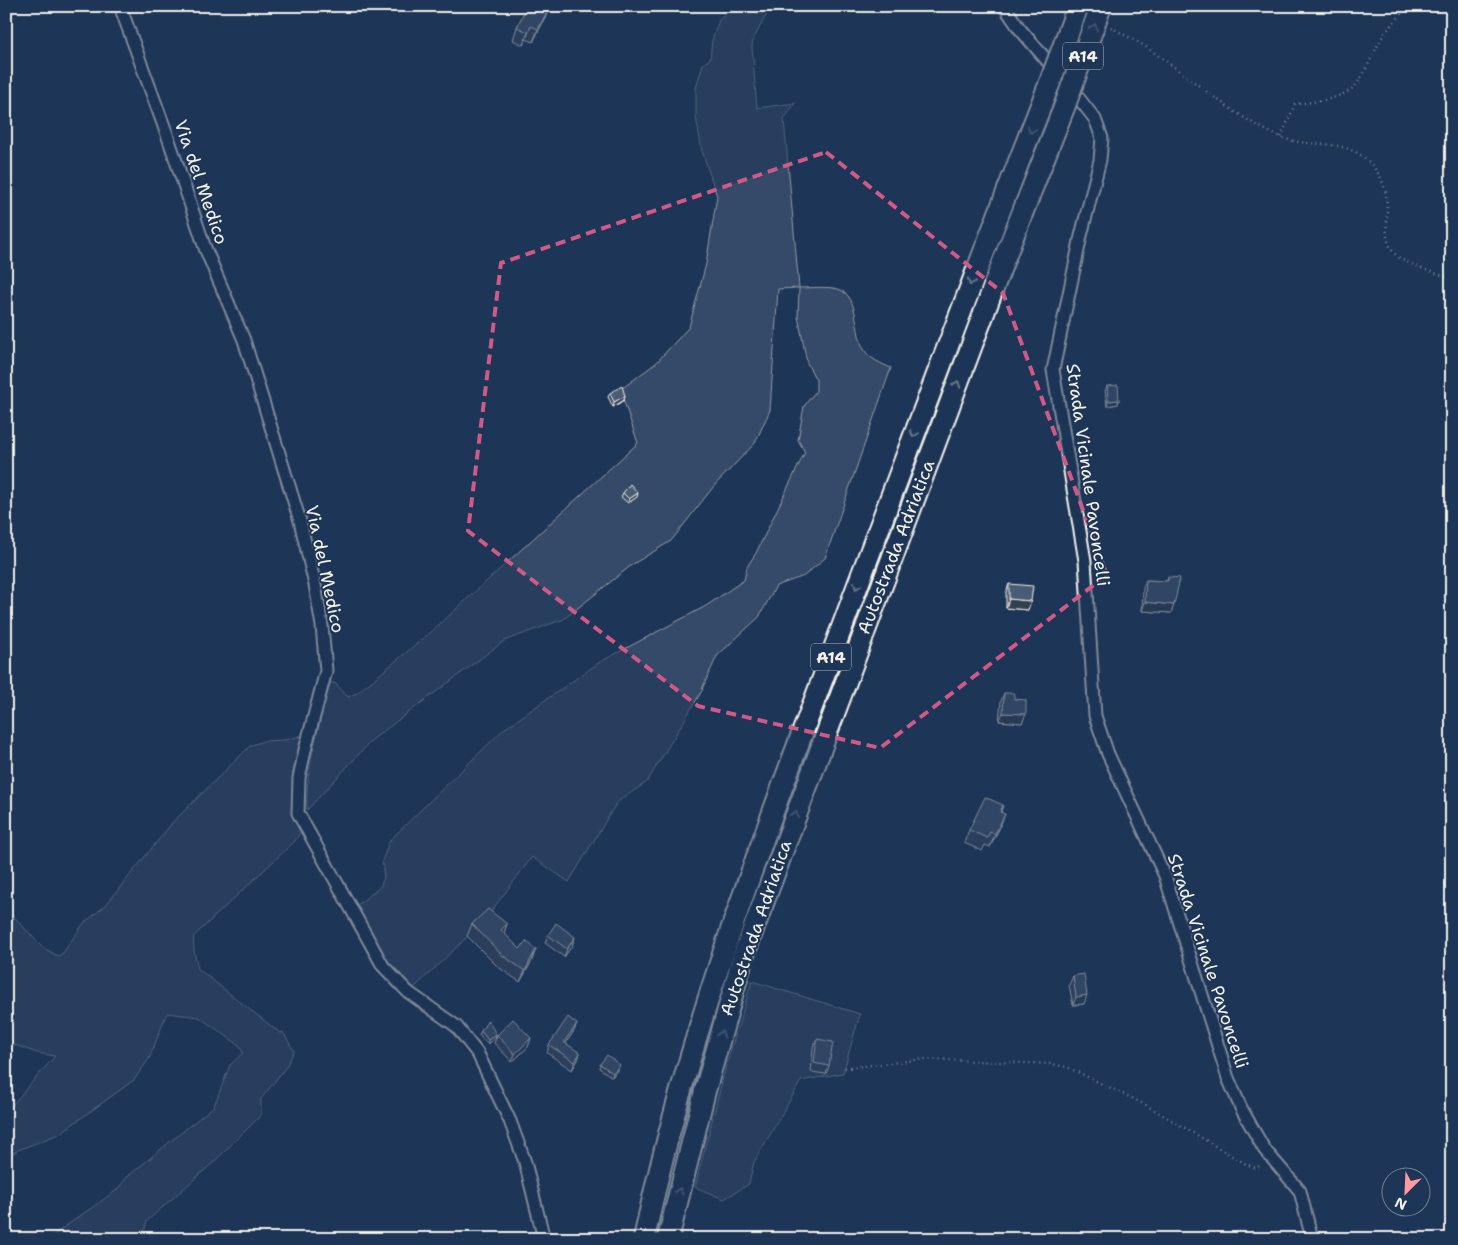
<svg xmlns="http://www.w3.org/2000/svg" width="1458" height="1245" font-family="'Shantell Sans',sans-serif">
	<style>
		.green { fill: #354a67; stroke: #949ea8 }
		.lines { fill: none; stroke-linecap: round; stroke-linejoin: round }
		.street-casing { stroke: #f4f1e8; stroke-width: 15 }
		.highway-casing { stroke: #f4f1e8; stroke-width: 24 }
		.path { stroke: #f4f1e8; stroke-width: 2.5; stroke-dasharray: 1 4; stroke-linecap: butt }
		.street { stroke: #1d3557; stroke-width: 11 }
		.highway { stroke: #1d3557; stroke-width: 20 }
		.highway-bridge-casing { stroke: #f4f1e8; stroke-width: 24; stroke-linecap: butt }
		.highway-bridge { stroke: #1d3557; stroke-width: 20 }
		.wall { fill: #3e4e64; stroke: #f4f1e8 }
		.shaded-wall { fill: #324051; stroke: #f4f1e8 }
		.building { fill: #485b74; stroke: #f4f1e8 }
		.oneway { stroke: #68778a }
		.marked { fill: none; stroke: #d15985; stroke-width: 4; stroke-dasharray: 10 6; stroke-linejoin: round }
		.labels { text-anchor: middle; dominant-baseline: central; stroke-width: 4; stroke-linejoin: round; paint-order: stroke }
		.shield { fill: #1d3557; stroke: #b4b9bc; stroke-width: 1 }
		.shield-label { font-size: 16px; font-weight: bold; fill: #f4f1e8 }
		.street-label { font-size: 18px; fill: #f4f1e8; stroke: #1d3557 }
	</style>
	<rect width="100%" height="100%" fill="#1d3557"/>
	<filter id="ink" filterUnits="userSpaceOnUse"><feTurbulence type="fractalNoise" baseFrequency=".02" numOctaves="2"/><feDisplacementMap in="SourceGraphic" scale="10" xChannelSelector="R" yChannelSelector="G"/><feConvolveMatrix kernelMatrix="1 2 1 2 8 2 1 2 1" color-interpolation-filters="sRGB"/></filter>
	<g filter="url(#ink)">
		<g class="green">
			<path d="M734,6H771L753,40L752,47L757,108L795,103L784,119L799,288C811,288 827,286 838,289C861,296 853,334 865,351C870,359 882,364 891,368L825,558L804,576L776,586L759,617L717,656L702,689H703L647,782L617,802L569,882L532,857L484,921L413,989C384,961 374,943 356,906L380,887L384,878L382,861L390,840L504,729L600,662L706,606L744,580L747,567L756,553L805,452L798,440L804,406L816,391V380L807,363L798,316L799,288L778,289L770,410L755,443L714,486L671,541L633,564L564,619L504,641L373,739L307,810C305,767 320,724 330,683H335L348,697L357,693L431,632L638,443L620,390L656,363L689,327L706,264L717,196L702,151L696,117V88L703,64L710,59L712,40L719,20Z"/>
			<path d="M311,733L299,790L305,826L294,842L194,936C192,946 196,959 198,969L280,1033L283,1032L294,1051L286,1067L261,1099V1115L215,1161L147,1221L145,1229L130,1239H41L53,1235L117,1190L127,1177L214,1106L230,1065L243,1053L239,1045L199,1017L167,1013L149,1059L134,1080L59,1134L18,1150L6,1158V1112L55,1056L37,1053L6,1042V908L42,947L58,956L62,954L84,923L105,906L173,822L250,746L263,741L285,740Z"/>
			<path d="M752,981L860,1014L843,1073L801,1081L754,1162L749,1184L724,1199L695,1187L726,1066Z"/>
		</g>
		<g class="lines">
			<g class="street-casing">
				<g id="street">
					<path d="M120,6L169,140L205,248L244,340L300,521L315,585L322,626L326,671L305,750L299,778L298,813L383,966L408,992L456,1026L478,1054L510,1121L525,1162L544,1239"/>
					<path d="M1004,6L1019,28L1056,71"/>
					<path d="M1070,87L1095,119L1102,138L1100,160L1081,236L1053,370L1085,561L1095,716L1108,754L1165,876L1228,1078L1241,1108L1264,1149L1300,1191L1312,1239"/>
				</g>
			</g>
			<g class="highway-casing">
				<g id="highway">
					<path d="M644,1239C686,1038 760,845 832,654C903,464 974,274 1049,85"/>
					<path d="M668,1239L705,1091L743,957L1003,262L1065,105"/>
				</g>
			</g>
			<g class="path">
				<path d="M1111,27C1125,36 1140,42 1153,52C1193,79 1241,123 1286,139C1315,148 1344,138 1368,161C1403,196 1375,229 1394,253C1403,264 1437,273 1452,279"/>
				<path d="M1281,137L1295,104C1314,102 1339,100 1354,87C1363,79 1375,48 1383,36C1390,25 1400,18 1407,6"/>
				<path d="M845,1068L925,1059L1052,1064L1067,1067L1144,1104L1246,1164L1256,1168L1262,1164"/>
			</g>
			<use href="#street" class="street"/>
			<use href="#highway" class="highway"/>
			<g class="highway-bridge-casing">
				<g id="highway-bridge">
					<path d="M1049,85L1078,6"/>
					<path d="M1065,105L1101,6"/>
				</g>
			</g>
			<use href="#highway-bridge" class="highway-bridge"/>
		</g>
		<g class="wall">
			<path d="M527,6H551L533,42L526,39L523,45L513,40L517,27Z"/>
			<path d="M1294,6H1306L1302,12Z"/>
			<path d="M1107,386L1119,400L1118,404L1107,406L1105,391Z"/>
			<path d="M610,393L625,396L624,400L613,407L608,397Z"/>
			<path d="M623,493L637,497L628,503L621,497Z"/>
			<path d="M1168,577L1174,605L1171,613L1142,611L1143,588L1146,580L1167,581Z"/>
			<path d="M1009,584L1028,610L1006,608V592Z"/>
			<path d="M1004,693L1014,699L1026,714L1022,723L999,721L1001,701Z"/>
			<path d="M1003,805L1001,812L1000,827L990,847L985,845L982,851L964,843L969,830Z"/>
			<path d="M472,924H507L504,933L532,961L520,982L498,967L467,936Z"/>
			<path d="M548,935L575,937L572,946L564,957L545,943Z"/>
			<path d="M1073,976L1084,1004L1073,1005L1069,985Z"/>
			<path d="M577,1024L574,1031L566,1043L578,1060L572,1070L547,1053L549,1045Z"/>
			<path d="M481,1031L496,1034L495,1038L487,1044L479,1035Z"/>
			<path d="M497,1035L531,1038L528,1047L512,1062L494,1043Z"/>
			<path d="M817,1039L829,1066L826,1074L811,1072L813,1047Z"/>
			<path d="M600,1064L618,1069L612,1077L599,1068Z"/>
		</g>
		<g class="shaded-wall">
			<path d="M550,6H551L533,42L538,29Z"/>
			<path d="M531,26L526,39L523,45L528,32Z"/>
			<path d="M625,396L624,400L613,407L614,402Z"/>
			<path d="M1119,400L1118,404L1107,406L1108,401Z"/>
			<path d="M638,493L637,497L628,503L629,499Z"/>
			<path d="M1009,599L1031,601L1028,610L1006,608Z"/>
			<path d="M1145,602L1174,605L1171,613L1142,611Z"/>
			<path d="M1003,713L1026,714L1022,723L999,721Z"/>
			<path d="M1005,814L1000,827L990,847L995,834Z"/>
			<path d="M507,924L503,936L501,930Z"/>
			<path d="M575,937L572,946L564,957L567,949Z"/>
			<path d="M536,949L532,961L520,982L525,971Z"/>
			<path d="M1087,995L1084,1004L1073,1005L1076,997Z"/>
			<path d="M577,1024L574,1031L561,1050L564,1042Z"/>
			<path d="M496,1034L495,1038L487,1044L488,1040Z"/>
			<path d="M531,1038L528,1047L512,1062L515,1054Z"/>
			<path d="M580,1053L578,1060L572,1070L575,1062Z"/>
			<path d="M620,1065L618,1069L612,1077L613,1073Z"/>
		</g>
		<g class="building">
			<path d="M527,6H550L538,29L531,26L528,32L517,27Z"/>
			<path d="M1118,385L1119,400L1108,401L1107,386Z"/>
			<path d="M622,386L625,396L614,402L610,393Z"/>
			<path d="M630,484L638,493L629,499L623,493Z"/>
			<path d="M1168,577L1180,578L1174,605L1145,602L1146,580L1168,581Z"/>
			<path d="M1009,584L1033,586L1031,601L1009,599Z"/>
			<path d="M1004,693H1014V699L1026,700V714L1003,713Z"/>
			<path d="M985,797L1003,805L1000,812L1005,814L995,834L990,832L987,838L969,830Z"/>
			<path d="M488,909L507,924L501,930L520,949L526,941L536,949L525,971L502,955L472,924Z"/>
			<path d="M556,923L575,937L567,949L548,935Z"/>
			<path d="M1084,974L1087,995L1076,997L1073,976Z"/>
			<path d="M568,1017L577,1024L564,1042L580,1053L575,1062L549,1045Z"/>
			<path d="M513,1019L531,1038L515,1054L497,1035Z"/>
			<path d="M488,1020L496,1034L488,1040L481,1031Z"/>
			<path d="M817,1039L833,1042L829,1066L814,1063Z"/>
			<path d="M607,1055L620,1065L613,1073L600,1064Z"/>
		</g>
		<defs><path id="oneway-chevron" d="M-2-3.5L2.5 0L-2 3.5" fill="none" stroke-width="1.6" stroke-linecap="round" stroke-linejoin="round" transform="scale(1.25)"/></defs>
		<g class="oneway">
			<use href="#oneway-chevron" transform="translate(1094 27) rotate(-70)"/>
			<use href="#oneway-chevron" transform="translate(1031 130) rotate(112)"/>
			<use href="#oneway-chevron" transform="translate(971 282) rotate(111)"/>
			<use href="#oneway-chevron" transform="translate(957 384) rotate(-70)"/>
			<use href="#oneway-chevron" transform="translate(914 434) rotate(111)"/>
			<use href="#oneway-chevron" transform="translate(857 586) rotate(111)"/>
			<use href="#oneway-chevron" transform="translate(795 814) rotate(-70)"/>
			<use href="#oneway-chevron" transform="translate(721 1034) rotate(-74)"/>
			<use href="#oneway-chevron" transform="translate(679 1191) rotate(-76)"/>
		</g>
	</g>
	<path d="M0 0H1458V1245H0ZM826,152L1003,293L1107,575L880,748L698,706L468,531L501,263Z" fill="#1d3557" fill-opacity=".55" fill-rule="evenodd"/>
	<path class="marked" d="M826,152L1003,293L1107,575L880,748L698,706L468,531L501,263Z"/>
	<g class="labels">
		<g class="shield">
			<rect x="1063" y="42.5" width="40" height="27" rx="4"/>
			<rect x="811" y="643.5" width="40" height="27" rx="4"/>
		</g>
		<g class="shield-label">
			<text x="1083" y="56">A14</text>
			<text x="831" y="657">A14</text>
		</g>
		<g class="street-label">
			<text transform="translate(201 182) rotate(71)">Via del Medico</text>
			<text transform="translate(1088 475) rotate(82)">Strada Vicinale Pavoncelli</text>
			<text transform="translate(896 547) rotate(-69)">Autostrada Adriatica</text>
			<text transform="translate(325 569) rotate(78)">Via del Medico</text>
			<text transform="translate(756 928) rotate(-71)">Autostrada Adriatica</text>
			<text transform="translate(1208 961) rotate(72)">Strada Vicinale Pavoncelli</text>
		</g>
	</g>
	<rect width="1458" height="1245" fill="none" stroke="#1d3557" stroke-width="25"/>
	<rect x="12" y="12" width="1433" height="1220" fill="none" stroke="#f4f1e8" stroke-width="2" filter="url(#ink)"/>
	<g transform="translate(1406 1192) rotate(204)"><circle r="24" fill="#1d3557" stroke="#738091"/>
	<path d="M0-4L9 19L0 12L-9 19Z" fill="#ff9aa2"/>
	<text y="-8" font-size="14" font-weight="bold" text-anchor="middle" fill="#f4f1e8">N</text>
	</g>
</svg>
